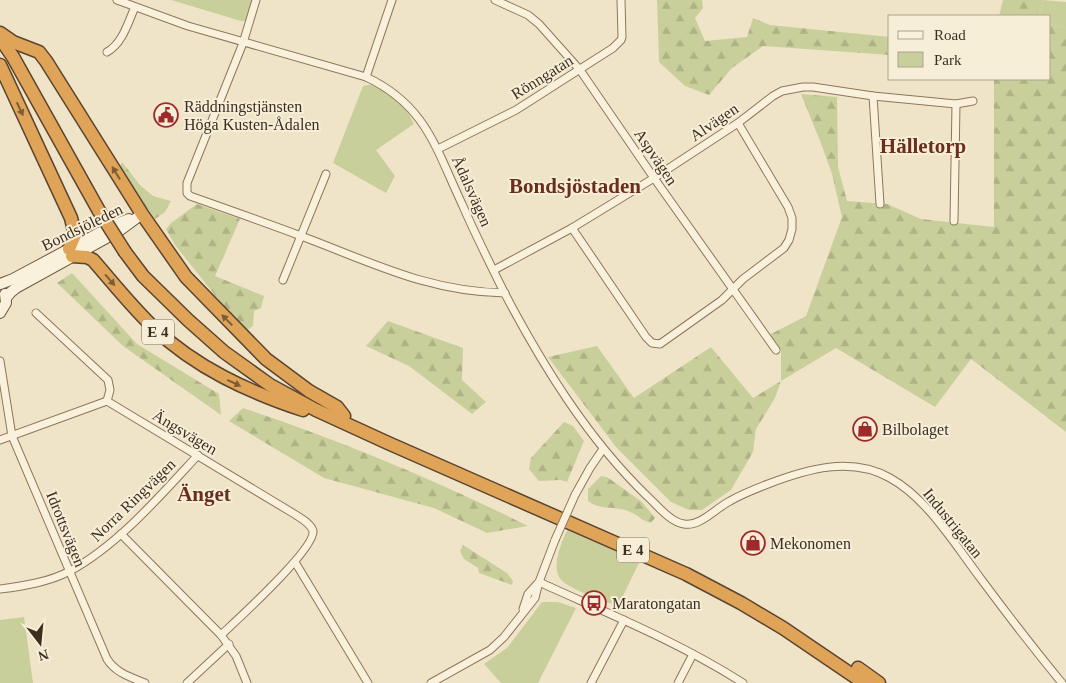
<svg xmlns="http://www.w3.org/2000/svg" width="1066" height="683" font-family="'Times New Roman',serif">
	<style>
		.green { fill: #c9cf9b }
		.forest { fill: url(#forest-firs) }
		.lines { fill: none; stroke-linecap: round; stroke-linejoin: round }
		.street-casing { stroke: #8d765c; stroke-width: 9 }
		.secondary-casing { stroke: #6f573f; stroke-width: 12 }
		.highway-casing { stroke: #5b4430; stroke-width: 15 }
		.street { stroke: #faf1dc; stroke-width: 7 }
		.secondary { stroke: #faf1dc; stroke-width: 10 }
		.highway { stroke: #e0a458; stroke-width: 12 }
		.street-bridge-casing { stroke: #8d765c; stroke-width: 9; stroke-linecap: butt }
		.highway-bridge-casing { stroke: #5b4430; stroke-width: 15; stroke-linecap: butt }
		.street-bridge { stroke: #faf1dc; stroke-width: 7 }
		.highway-bridge { stroke: #e0a458; stroke-width: 12 }
		.oneway { fill: #7e5d36 }
		.labels { text-anchor: middle; dominant-baseline: central; stroke-width: 4; stroke-linejoin: round; paint-order: stroke }
		.shield { fill: #f7eed8; stroke: #756857; stroke-width: 1 }
		.shield-label { font-size: 15px; font-weight: bold; fill: #3d2e20 }
		.street-label { font-size: 16px; fill: #3d2e20; stroke: #f7eed8 }
		.poi-label { font-size: 16px; fill: #3d2e20; stroke: #f7eed8; text-anchor: start }
		.district-label { font-size: 21px; font-weight: bold; fill: #6b2e1e; stroke: #f7eed8 }
	</style>
	<defs>
		<pattern id="forest-firs" width="22" height="20" patternUnits="userSpaceOnUse" patternTransform="scale(1.25)"><rect width="22" height="20" fill="#c9cf9b"/><path d="M5 1l3.5 6h-7zM16 11l3.5 6h-7z" fill="#aeb285"/></pattern>
	</defs>
	<rect width="100%" height="100%" fill="#f0e4c8"/>
	<g class="green">
		<path d="M171,0H252L246,21H241Z"/>
		<path d="M1043,0L1066,2V28L1050,24V16H1039Z"/>
		<path d="M374,84C392,94 406,105 414,124L376,150L395,176L386,193L333,163L363,86Z"/>
		<path d="M568,528L640,561L618,606C605,601 564,588 559,577C552,563 562,542 568,528Z"/>
		<path d="M542,602H558L576,608L538,683H501L484,664L507,648Z"/>
		<path d="M24,617L33,683H0V620Z"/>
	</g>
	<g class="forest">
		<path d="M657,0H702L703,8L695,18L705,41L747,37L753,18L770,25L890,37V55L763,46L732,68L709,95L685,86L659,62Z"/>
		<path d="M1003,0H1043L1039,16H999Z"/>
		<path d="M1050,24L1066,28V432L971,359L935,407L836,348L781,381L775,398L756,429L753,452L731,490L702,510H689L671,502L616,447L548,357L597,346L634,398L711,347L753,398L781,381V350L769,335L806,316L842,217L832,174L822,146L801,94L837,97L838,167L847,201L887,204L921,219L994,227V79H1050Z"/>
		<path d="M122,162L140,185L153,196L171,201L165,212L155,219L129,182L120,166Z"/>
		<path d="M197,204L240,219L215,276L264,296L261,308L254,311L253,326L246,331L222,304L175,245L166,229L171,223Z"/>
		<path d="M72,273L137,344L219,394L221,415L123,346L57,283Z"/>
		<path d="M388,321L463,348L462,380L486,402L472,414L409,366L366,346Z"/>
		<path d="M243,408C340,440 436,480 528,526L487,533L434,508L324,478L229,421Z"/>
		<path d="M564,422L573,426L584,441L567,482L560,480L539,481L529,469L531,458Z"/>
		<path d="M601,476L607,477L642,502L655,518L651,523C641,521 639,515 630,512C616,505 600,511 588,501V489Z"/>
		<path d="M463,545L507,573L513,581L512,585L479,573L478,568L464,559L460,551Z"/>
	</g>
	<g class="lines">
		<g class="street-casing">
			<g id="street">
				<path d="M117,0L188,26L366,77C426,105 436,149 462,204C475,234 490,264 505,294C543,366 588,439 647,496C657,505 670,522 684,524C700,527 716,508 730,501C742,494 755,489 768,484C807,469 851,456 890,478C927,498 956,546 981,579C1007,614 1034,649 1062,683"/>
				<path d="M256,0L243,43L187,183V193L190,196C227,209 264,222 301,236C371,262 428,292 505,293"/>
				<path d="M495,0L528,15L539,24L580,70L654,178L776,350"/>
				<path d="M107,52C123,43 128,22 135,7"/>
				<path d="M366,77L392,0"/>
				<path d="M873,96L880,204"/>
				<path d="M438,149L516,110L613,48L621,40L622,37L621,0"/>
				<path d="M954,221L956,104"/>
				<path d="M572,228L646,337L652,343L660,344L722,300L743,279L784,248L789,240L792,229V218L788,207L738,123"/>
				<path d="M494,270L572,228L654,178L738,123L773,96L782,91L803,87H813L873,96L956,104L973,101"/>
				<path d="M283,280L326,174"/>
				<path d="M36,313L108,380L110,390L107,401"/>
				<path d="M0,361L12,436L107,659C116,673 130,677 145,683"/>
				<path d="M107,401L296,515C302,519 311,524 313,531C315,549 237,620 221,635"/>
				<path d="M0,440L107,401"/>
				<path d="M575,495L590,468L603,449"/>
				<path d="M121,534L221,635L236,656L247,683"/>
				<path d="M295,562L368,683"/>
				<path d="M539,582C607,613 679,642 743,683"/>
				<path d="M0,589C24,586 49,582 70,571C118,545 161,495 198,455"/>
				<path d="M523,609L528,594L537,584"/>
				<path d="M187,683L229,644"/>
				<path d="M431,683L490,650L504,637L535,598L539,582L555,540"/>
				<path d="M591,683L624,620"/>
				<path d="M678,683L693,654"/>
			</g>
		</g>
		<g class="secondary-casing">
			<g id="secondary">
				<path d="M0,284L13,279L114,225L129,219"/>
				<path d="M6,298L11,292L16,288L119,231L142,214"/>
				<path d="M0,313L6,303L5,294"/>
			</g>
		</g>
		<g class="highway-casing">
			<g id="highway">
				<path d="M0,33L13,42L39,52L46,61L142,214L186,277L266,359L309,391L337,407L344,416"/>
				<path d="M0,38L13,57L99,211"/>
				<path d="M0,65L71,218L75,235L69,249"/>
				<path d="M125,252L143,276L188,320L224,352L270,385L316,410L388,443L686,574L741,603L783,628L864,683"/>
				<path d="M72,256L87,257L93,260C113,283 132,307 154,328C196,368 249,392 303,410"/>
				<path d="M858,668L879,683"/>
			</g>
		</g>
		<use href="#street" class="street"/>
		<use href="#secondary" class="secondary"/>
		<use href="#highway" class="highway"/>
		<g class="street-bridge-casing">
			<path id="street-bridge" d="M555,540L575,495"/>
		</g>
		<g class="highway-bridge-casing">
			<path id="highway-bridge" d="M99,211L125,252"/>
		</g>
		<use href="#street-bridge" class="street-bridge"/>
		<use href="#highway-bridge" class="highway-bridge"/>
	</g>
	<defs><path id="oneway-solid" d="M-6-.8H1V-3.2L6.5 0L1 3.2V.8H-6Z" transform="scale(1.25)"/></defs>
	<g class="oneway">
		<use href="#oneway-solid" transform="translate(20 109) rotate(65)"/>
		<use href="#oneway-solid" transform="translate(116 173) rotate(-122)"/>
		<use href="#oneway-solid" transform="translate(110 280) rotate(49)"/>
		<use href="#oneway-solid" transform="translate(227 320) rotate(-135)"/>
		<use href="#oneway-solid" transform="translate(234 383) rotate(25)"/>
	</g>
	<defs>
		<g id="civic-ring" transform="scale(1.25)"><circle r="9.5" fill="#f7eed8" stroke="#9e2a2b" stroke-width="1.5"/><path d="M-.6-6.5H3V-4.5H.6V-3L4-1V1h2V6H-6V1h2V-1L-.6-3ZM-1.2 2.5V6h2.4V2.5Z" fill="#9e2a2b"/></g>
		<g id="shop-ring" transform="scale(1.25)"><circle r="9.5" fill="#f7eed8" stroke="#9e2a2b" stroke-width="1.5"/><path d="M-5-2.5h2.3a2.7 3.5 0 0 1 5.4 0H5L5.5 6h-11ZM-1.5-2.5h3a1.5 2.3 0 0 0-3 0Z" fill="#9e2a2b"/></g>
		<g id="bus-ring" transform="scale(1.25)"><circle r="9.5" fill="#f7eed8" stroke="#9e2a2b" stroke-width="1.5"/><path d="M-5-6H5V4H4V6H2V4H-2V6H-4V4H-5ZM-3.5-4V0h7V-4ZM-3.5 1.2v1.5H-2V1.2ZM2 1.2v1.5H3.5V1.2Z" fill="#9e2a2b"/></g>
	</defs>
	<g fill-rule="evenodd">
		<use href="#civic-ring" x="166" y="115"/>
		<use href="#shop-ring" x="865" y="429"/>
		<use href="#shop-ring" x="753" y="543"/>
		<use href="#bus-ring" x="594" y="603"/>
	</g>
	<g class="labels">
		<g class="shield">
			<rect x="142" y="319.5" width="32" height="25" rx="4"/>
			<rect x="617" y="537.5" width="32" height="25" rx="4"/>
		</g>
		<g class="shield-label">
			<text x="158" y="332">E 4</text>
			<text x="633" y="550">E 4</text>
		</g>
		<g class="street-label">
			<text transform="translate(542 77) rotate(-32)">Rönngatan</text>
			<text transform="translate(714 122) rotate(-34)">Alvägen</text>
			<text transform="translate(656 157) rotate(56)">Aspvägen</text>
			<text transform="translate(472 191) rotate(66)">Ådalsvägen</text>
			<text transform="translate(82 227) rotate(-26)">Bondsjöleden</text>
			<text transform="translate(185 432) rotate(31)">Ängsvägen</text>
			<text transform="translate(133 500) rotate(-44)">Norra Ringvägen</text>
			<text transform="translate(953 523) rotate(51)">Industrigatan</text>
			<text transform="translate(66 529) rotate(68)">Idrottsvägen</text>
		</g>
		<g class="poi-label">
			<text x="184" y="106">Räddningstjänsten<tspan x="184" dy="18">Höga Kusten-Ådalen</tspan></text>
			<text x="882" y="429">Bilbolaget</text>
			<text x="770" y="543">Mekonomen</text>
			<text x="612" y="603">Maratongatan</text>
		</g>
		<g class="district-label">
			<text x="923" y="146">Hälletorp</text>
			<text x="575" y="186">Bondsjöstaden</text>
			<text x="204" y="494">Änget</text>
		</g>
	</g>
	<rect x="888" y="15" width="162" height="65" fill="#f7eed8" stroke="#ada18e"/>
	<rect x="898" y="31" width="25" height="8" fill="#faf1dc" stroke="#ada18e"/>
	<text x="934" y="40" font-size="15" fill="#3d2e20">Road</text>
	<rect x="898" y="52" width="25" height="15" fill="#c9cf9b" stroke="#ada18e"/>
	<text x="934" y="65" font-size="15" fill="#3d2e20">Park</text>
	<g transform="translate(40 643) rotate(164)" stroke="#f7eed8" stroke-width="4" paint-order="stroke">
	<path d="M0-4L9 19L0 12L-9 19Z" fill="#3d2e20"/>
	<text y="-8" font-size="14" font-weight="bold" text-anchor="middle" fill="#3d2e20">N</text>
	</g>
</svg>
